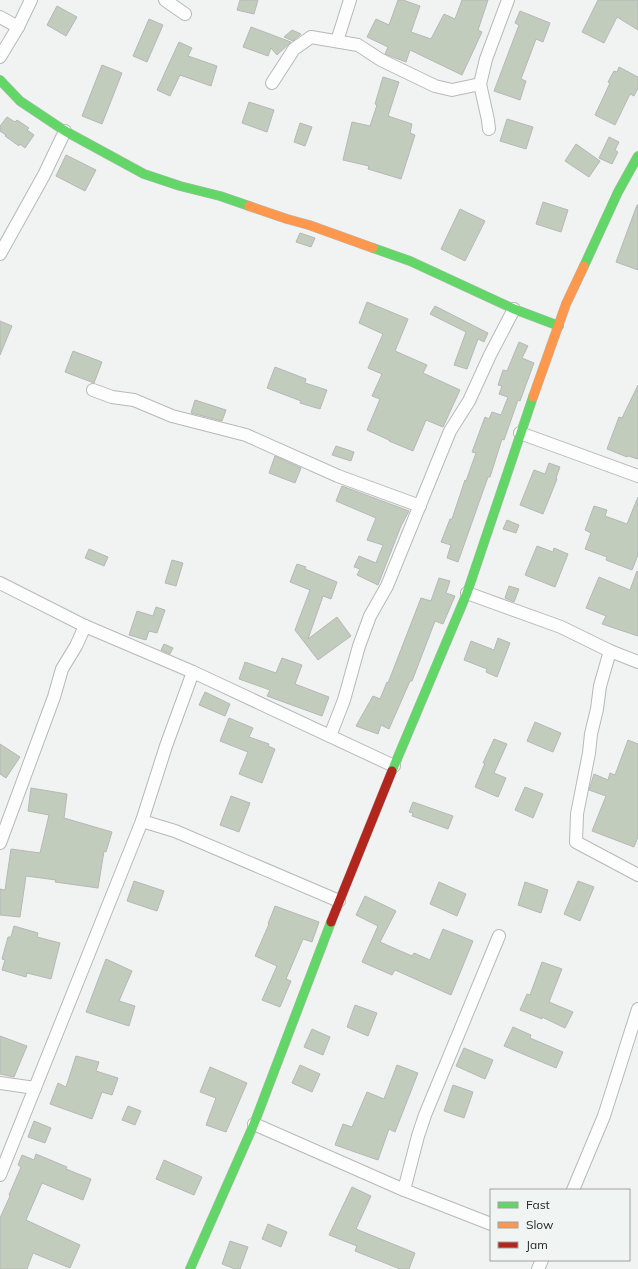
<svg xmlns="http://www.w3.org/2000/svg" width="638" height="1269" font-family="Mulish,sans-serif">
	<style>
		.building { fill: #c2ccbd; stroke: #b6b8b7 }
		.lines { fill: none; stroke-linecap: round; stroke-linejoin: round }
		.street-casing { stroke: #b7b9b8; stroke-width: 14 }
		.fast-casing { stroke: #b7b9b8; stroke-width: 10 }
		.slow-casing { stroke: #b7b9b8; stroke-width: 10 }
		.jam-casing { stroke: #b7b9b8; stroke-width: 10 }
		.street { stroke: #fdfdfd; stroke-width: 12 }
		.fast { stroke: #63d668; stroke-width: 9 }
		.slow { stroke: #ff974d; stroke-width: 9 }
		.jam { stroke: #b3261e; stroke-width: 9 }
	</style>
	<rect width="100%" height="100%" fill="#f1f3f2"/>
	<g class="building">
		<path d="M240,0H258L254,14L237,10Z"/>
		<path d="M398,0H403L420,6L411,32L431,39L444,14L455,19L462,0H488L478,30L482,32L462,75L410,50L406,62L393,57L385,54L388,47L367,37L376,19L389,25Z"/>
		<path d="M598,0H638V30L617,17L604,43L582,32Z"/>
		<path d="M57,6L77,17L66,36L47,25Z"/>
		<path d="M520,11L550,23L543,42L536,39L521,79L526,81L520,100L494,91L519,25L515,23Z"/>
		<path d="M149,19L163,25L147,62L133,56Z"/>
		<path d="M251,27L291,42L277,55L271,48L268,56L243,47Z"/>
		<path d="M292,30L301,34L293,41L284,37Z"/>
		<path d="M179,42L192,48L188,56L217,66L211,86L180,75L170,96L157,90Z"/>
		<path d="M102,65L122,73L102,124L82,116Z"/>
		<path d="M619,67L638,77V88L634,96L630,94L615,125L595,115L610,83L608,82L614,71L617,72Z"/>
		<path d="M383,77L399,82L388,116L412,124L410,133L415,135L401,179L368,169L369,166L343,160L352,122L370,126L377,105L375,104Z"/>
		<path d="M249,102L274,110L267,132L242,123Z"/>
		<path d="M7,117L15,122L17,120L29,128L27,130L34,135L25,148L20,144L19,146L5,136L6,135L0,131V126Z"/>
		<path d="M507,119L533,127L526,149L500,141Z"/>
		<path d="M300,123L312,127L305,146L294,142Z"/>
		<path d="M609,137L619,142L615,150L618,152L612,164L599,158Z"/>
		<path d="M576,144L600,161L589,177L565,161Z"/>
		<path d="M66,155L96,170L85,191L56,176Z"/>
		<path d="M543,202L568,210L561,232L536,224Z"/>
		<path d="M637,205H638V270L616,262Z"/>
		<path d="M460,209L485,221L465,261L441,249Z"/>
		<path d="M300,233L315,238L311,247L296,242Z"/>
		<path d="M367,302L408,319L395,351L427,365L423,373L460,390L443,427L426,420L413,451L389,441V440L367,430L380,399L372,396L382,374L368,368L383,334L359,323Z"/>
		<path d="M435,306L488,333L484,342L478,339L467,369L454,365L466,332L430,314Z"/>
		<path d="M0,321L12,326L0,355Z"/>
		<path d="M519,342L528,346L522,358L534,363L520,401L518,400L504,440L502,439L490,477H488L458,562L447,558L451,545L441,542L450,519H452L465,480L466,481L476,453L472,452L485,417L489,419L492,412L501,415L508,397L499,394L502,386L498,385L503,370L507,371Z"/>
		<path d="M73,351L102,362L94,383L65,372Z"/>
		<path d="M275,367L306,379L305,383L327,390L320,409L300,403L301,401L267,388Z"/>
		<path d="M638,385V459L628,456L627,457L607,449L619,417L622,418Z"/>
		<path d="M195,400L226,410L222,421L191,413Z"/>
		<path d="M336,446L354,452L351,461L332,455Z"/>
		<path d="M275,456L301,468L295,483L269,473Z"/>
		<path d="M549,463L560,467L556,478L557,479L543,514L520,505L534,470L545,474Z"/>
		<path d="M342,486L409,511L401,526L378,585L357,575L360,569L354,567L359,556L376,563L383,545L367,540L376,518L336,501Z"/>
		<path d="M638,497V555L632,570L606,560L607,557L585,549L591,533L585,530L594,506L607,510L605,516L627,524Z"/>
		<path d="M507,520L519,525L516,533L503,529Z"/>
		<path d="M537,546L553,552L554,548L568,554L555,587L525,575Z"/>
		<path d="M89,549L108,557L104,566L85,558Z"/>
		<path d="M172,560L183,563L176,586L165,583Z"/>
		<path d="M297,564L306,567L305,569L337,582L331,599L323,596L308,639L337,617L351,636L318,660L295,630L310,590L290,582Z"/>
		<path d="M637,571L638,572V636L602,624L606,616L586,608L599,577L630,590Z"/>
		<path d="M439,578L450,581L446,593L455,596L443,624L435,621L412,681H410L389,729L381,725L378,734L356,726L373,696L380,699L387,682L388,683L421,598L431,601Z"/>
		<path d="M509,586L519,589L514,602L505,598Z"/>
		<path d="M156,607L165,610L157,633L149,631L146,640L129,635L137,611L153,616Z"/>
		<path d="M498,638L510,643L497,677L486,672L487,669L464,660L471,641L494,650Z"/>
		<path d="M164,644L173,648L170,654L161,650Z"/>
		<path d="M282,658L302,665L295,684L329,697L322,716L267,696L270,690L239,679L245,662L276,673Z"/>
		<path d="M205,692L230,704L225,716L199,705Z"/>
		<path d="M229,718L253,728L249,737L269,744L268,746L275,749L262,783L239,774L248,752L220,741Z"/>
		<path d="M535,722L561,733L553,752L527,741Z"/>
		<path d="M494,739L507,744L494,773L506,778L498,797L475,787L485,763H483Z"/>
		<path d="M628,740L638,744V837L634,847L592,831L606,796L589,790L594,774L608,780L610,773L615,775Z"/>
		<path d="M0,744L20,757L6,778L0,774Z"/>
		<path d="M525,787L543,794L533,818L515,810Z"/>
		<path d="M31,788L67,794L64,818L112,832L106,852L104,851L98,888L55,882L56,880L26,876L20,917L0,915V889L5,890L11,849L40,853L49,815L28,811Z"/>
		<path d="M231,796L250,803L239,832L220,825Z"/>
		<path d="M413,802L453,816L448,829L412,816L413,813L409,812Z"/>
		<path d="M134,881L164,891L157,911L127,901Z"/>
		<path d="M578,881L594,887L580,921L564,914Z"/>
		<path d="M439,882L466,894L457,916L430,904Z"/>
		<path d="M525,882L548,890L541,913L518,905Z"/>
		<path d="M365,896L396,911L380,942L412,956L414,953L430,960L443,929L473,941L451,995L395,970L392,975L362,962L378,926L356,915Z"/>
		<path d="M275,906L319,922L312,942L303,939L286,979L291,981L280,1007L262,1000L277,966L255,956L269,924H268Z"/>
		<path d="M14,926L38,933L37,937L60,943L51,979L27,973L26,977L2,970L5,960L2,959L8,937H11Z"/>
		<path d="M106,959L132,971L119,1001L135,1006L129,1026L86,1012Z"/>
		<path d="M542,962L562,969L549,1002L573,1012L565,1028L542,1017V1019L520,1010L527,994L530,995Z"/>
		<path d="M355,1005L377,1013L368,1036L347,1027Z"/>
		<path d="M513,1027L531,1035L530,1038L563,1052L556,1068L504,1046Z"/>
		<path d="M312,1029L330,1037L323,1055L304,1047Z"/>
		<path d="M0,1036L27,1046L14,1077L0,1074Z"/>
		<path d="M464,1048L493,1060L485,1079L456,1066Z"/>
		<path d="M76,1056L99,1062L96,1071L118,1078L112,1095L102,1092L92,1119L50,1104L58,1083L66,1087Z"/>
		<path d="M300,1065L320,1074L312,1092L292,1083Z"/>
		<path d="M397,1065L418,1073L395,1132L389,1129L378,1160L335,1145L343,1124L352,1127L367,1092L384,1099Z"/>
		<path d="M210,1067L247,1083L226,1132L206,1125L216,1098L200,1092Z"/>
		<path d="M453,1085L473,1092L464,1118L444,1111Z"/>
		<path d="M128,1106L141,1111L135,1125L122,1120Z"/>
		<path d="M34,1121L51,1128L45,1143L28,1137Z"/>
		<path d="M36,1154L67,1167L66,1169L91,1179L83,1200L42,1183L26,1220L80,1245L70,1268L33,1253L27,1269H0V1218L10,1196L9,1195L21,1167L18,1165L22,1155L34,1160Z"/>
		<path d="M164,1160L202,1177L194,1195L156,1179Z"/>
		<path d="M352,1187L371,1196L356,1229L415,1253L409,1269H400L355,1251L357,1246L329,1235Z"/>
		<path d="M268,1224L287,1232L281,1247L262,1239Z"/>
		<path d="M230,1241L248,1247L240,1269H235L222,1264Z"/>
	</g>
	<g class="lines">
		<g class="street-casing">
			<g id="street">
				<path d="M165,0L185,14"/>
				<path d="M0,17L18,27"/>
				<path d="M337,41L350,0"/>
				<path d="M0,57L18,27L31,0"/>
				<path d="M272,83L294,49L311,37L358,45L381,60L435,86L452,90L480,84"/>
				<path d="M489,129L488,120L480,84L486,59L508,0"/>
				<path d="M0,254L44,175L65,131"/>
				<path d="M93,390L112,397L134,400L172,416L246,435L338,476L420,506"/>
				<path d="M520,433L638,476"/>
				<path d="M0,583L85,626L193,672L394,766"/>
				<path d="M467,593L561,627L610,651L638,662"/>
				<path d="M610,651L600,686L597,709L591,734L589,753L577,814L576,842L638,875"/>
				<path d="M330,736L344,700L359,646L370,616L387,586L450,431L469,401L490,355L514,309"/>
				<path d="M142,821L175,831L339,901"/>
				<path d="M0,843L54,697L62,669L76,646L85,626"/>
				<path d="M0,1083L35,1088"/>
				<path d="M254,1124L404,1190L491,1224"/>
				<path d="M0,1175L142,821L166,746L193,672"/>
				<path d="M404,1190L418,1136L425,1115L499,936"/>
				<path d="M573,1190L604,1116L638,1009"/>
				<path d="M538,1269L542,1260"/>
			</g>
		</g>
		<g class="fast-casing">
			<g id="fast">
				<path d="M0,80L20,101L65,131L144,174L180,186L220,196L249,206"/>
				<path d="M373,248L410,261L514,309L559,326"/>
				<path d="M584,266L618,192L638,156"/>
				<path d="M392,771L467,593L533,397"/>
				<path d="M190,1269L254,1124L331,922"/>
			</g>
		</g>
		<g class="slow-casing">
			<g id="slow">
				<path d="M249,206L287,219L309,225L373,248"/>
				<path d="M533,397L566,304L584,266"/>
			</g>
		</g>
		<g class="jam-casing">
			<path id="jam" d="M331,922L392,771"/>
		</g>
		<use href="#street" class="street"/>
		<use href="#fast" class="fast"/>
		<use href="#slow" class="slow"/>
		<use href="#jam" class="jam"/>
	</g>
	<rect x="490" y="1189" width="140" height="72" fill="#f0f4f2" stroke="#9fa2a0"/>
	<rect x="498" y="1202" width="20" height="6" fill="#63d668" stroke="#9fa2a0"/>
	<text x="526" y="1209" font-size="12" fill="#252626">Fast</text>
	<rect x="498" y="1222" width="20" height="6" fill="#ff974d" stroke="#9fa2a0"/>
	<text x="526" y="1229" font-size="12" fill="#252626">Slow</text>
	<rect x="498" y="1242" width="20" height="6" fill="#b3261e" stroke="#9fa2a0"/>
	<text x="526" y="1249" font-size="12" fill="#252626">Jam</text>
</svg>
